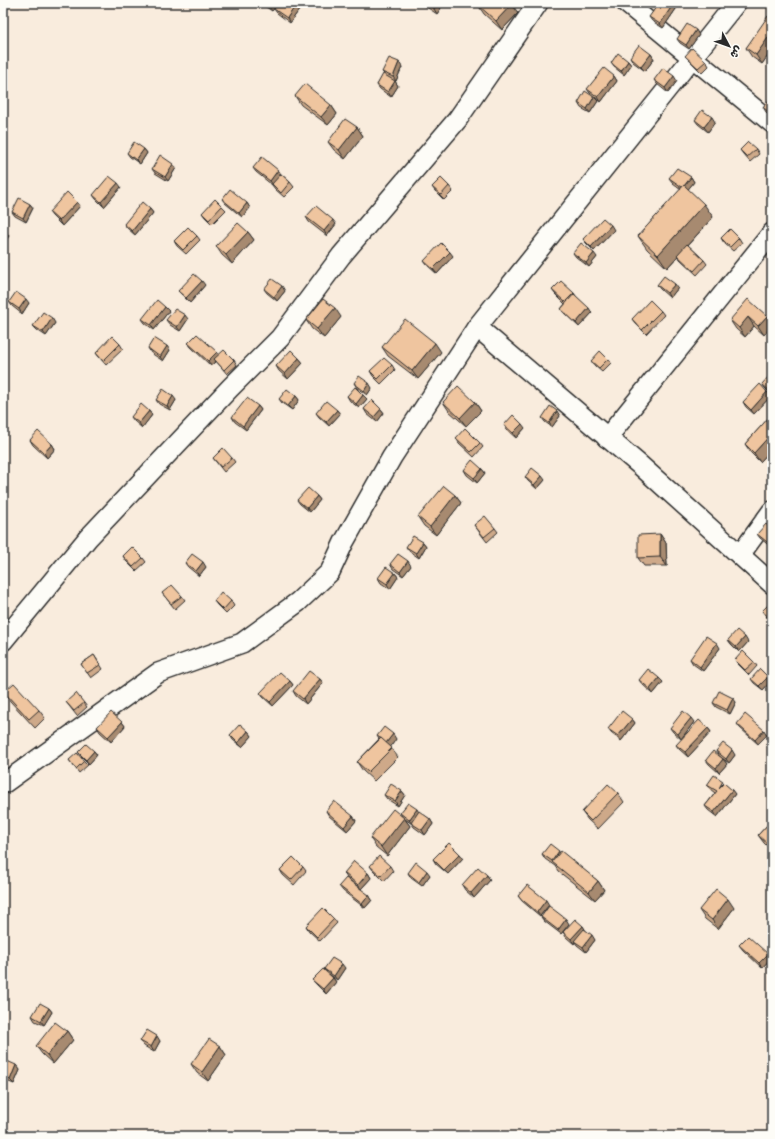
<svg xmlns="http://www.w3.org/2000/svg" width="775" height="1139" font-family="'Comic Neue','Playpen Sans Arabic',sans-serif">
	<style>
		.lines { fill: none; stroke-linecap: round; stroke-linejoin: round }
		.minor-casing { stroke: #2b2b2b; stroke-width: 22 }
		.minor { stroke: #fdfcf7; stroke-width: 19 }
		.wall { fill: #cea989; stroke: #2b2b2b }
		.shaded-wall { fill: #a78a6f; stroke: #2b2b2b }
		.building { fill: #efc59f; stroke: #2b2b2b }
	</style>
	<rect width="100%" height="100%" fill="#f9ecdd"/>
	<filter id="ink" filterUnits="userSpaceOnUse"><feTurbulence type="fractalNoise" baseFrequency=".025" numOctaves="2"/><feDisplacementMap in="SourceGraphic" scale="8" xChannelSelector="R" yChannelSelector="G"/><feConvolveMatrix kernelMatrix="1 2 1 2 8 2 1 2 1" color-interpolation-filters="sRGB"/></filter>
	<g filter="url(#ink)">
		<g class="lines">
			<g class="minor-casing">
				<g id="minor">
					<path d="M626,3L772,123"/>
					<path d="M477,327L641,466L772,584"/>
					<path d="M607,438L772,233"/>
					<path d="M740,555L772,511"/>
					<path d="M3,641L88,538L230,388L280,338L341,256L457,120L538,3"/>
					<path d="M3,784L158,673L242,643L298,602L330,572L344,542L392,457L477,327L736,3"/>
				</g>
			</g>
			<use href="#minor" class="minor"/>
		</g>
		<g class="wall">
			<path d="M261,3H293L299,10L290,23L277,13L274,9L272,11L263,5Z"/>
			<path d="M423,3H444L437,14L425,6Z"/>
			<path d="M478,5L518,13L502,30L484,14Z"/>
			<path d="M678,6L663,28L652,21L649,17Z"/>
			<path d="M772,18V50L762,64L752,57L746,48Z"/>
			<path d="M699,35L689,49L680,43L677,39Z"/>
			<path d="M651,54L654,59L645,71L633,62L630,57Z"/>
			<path d="M685,56L706,61L709,66L702,73Z"/>
			<path d="M628,61L631,65L624,75L614,67L611,63Z"/>
			<path d="M402,67L396,81H395L398,86L391,97L380,89L377,85L384,74L382,72Z"/>
			<path d="M614,76L617,81L601,102L590,93L587,89Z"/>
			<path d="M654,80L677,81L668,93L657,84Z"/>
			<path d="M295,96L331,105L337,114L328,125L301,105Z"/>
			<path d="M772,96V117L766,112L763,107Z"/>
			<path d="M598,101L590,113L581,108L578,103Z"/>
			<path d="M695,120L715,122L708,132L698,124Z"/>
			<path d="M357,127L363,136L345,159L334,150L328,142Z"/>
			<path d="M144,149L147,153L140,164L130,157L127,153Z"/>
			<path d="M756,149L759,154L750,162L743,154L740,150Z"/>
			<path d="M176,168L168,181L155,173L152,169Z"/>
			<path d="M253,168L278,170L281,174L290,182L294,187L284,197L275,189L272,185L256,172Z"/>
			<path d="M691,177L694,182L688,189L713,217L688,245L704,260L707,264L697,275L680,259L678,256L667,268L647,249L638,236L681,189L673,183L669,178Z"/>
			<path d="M449,186L453,191L444,200L435,191L432,187Z"/>
			<path d="M121,187L104,207L96,199L93,195Z"/>
			<path d="M222,199L247,203L250,208L242,217L225,203Z"/>
			<path d="M77,202L80,206L62,226L52,216L49,212Z"/>
			<path d="M30,204L33,208L26,222L15,216L12,212Z"/>
			<path d="M222,206L226,210L212,224L205,217L202,213Z"/>
			<path d="M150,209L153,213L135,235L127,228L124,224Z"/>
			<path d="M306,217L336,224L327,236L309,222Z"/>
			<path d="M614,230L594,251L586,243L583,239Z"/>
			<path d="M248,232L254,240L232,264L222,255L216,246Z"/>
			<path d="M197,236L200,240L186,254L177,246L174,241Z"/>
			<path d="M721,238H739L742,243L733,251L724,243Z"/>
			<path d="M573,253L597,257L589,267L576,257Z"/>
			<path d="M453,256L437,274L427,265L424,261Z"/>
			<path d="M205,285L190,303L178,291Z"/>
			<path d="M657,285L678,288L670,298L660,289Z"/>
			<path d="M264,289L285,291L277,301L267,293Z"/>
			<path d="M552,290L574,293L576,296L592,313L579,327L564,313L561,309L565,304L555,294Z"/>
			<path d="M9,302L29,303L22,314L12,306Z"/>
			<path d="M169,311L154,330L145,323L142,319Z"/>
			<path d="M661,311L664,315L646,334L635,323L632,319Z"/>
			<path d="M767,316L772,323V326L764,335L754,326L745,337L736,329L730,320Z"/>
			<path d="M341,317L324,338L312,329L306,320Z"/>
			<path d="M188,319L180,331L170,325L166,320Z"/>
			<path d="M55,323L46,336L37,330L33,326Z"/>
			<path d="M188,343L234,360L237,365L227,374L216,361L211,366L191,347Z"/>
			<path d="M120,344L123,349L106,365L99,357L96,353Z"/>
			<path d="M382,347L441,352L418,379L388,356Z"/>
			<path d="M148,348L170,350L163,361L151,353Z"/>
			<path d="M299,358L303,363L288,379L279,371L276,366Z"/>
			<path d="M608,359L611,363L602,372L595,366L591,361Z"/>
			<path d="M392,365L395,370L381,384L373,376L370,371Z"/>
			<path d="M772,377V395L765,388L762,384Z"/>
			<path d="M354,383L372,388L367,395L357,388Z"/>
			<path d="M363,395L367,399L359,408L350,401L347,396Z"/>
			<path d="M296,396L299,400L292,410L282,403L279,399Z"/>
			<path d="M771,396L754,414L746,407L743,402Z"/>
			<path d="M156,400H176L170,410L159,404Z"/>
			<path d="M443,402H475L481,411L466,426L449,411Z"/>
			<path d="M258,406L261,410L246,430L235,422L232,417Z"/>
			<path d="M364,409H381L384,413L377,422L367,414Z"/>
			<path d="M337,410L340,414L329,426L319,417L316,413Z"/>
			<path d="M149,411L152,415L142,428L134,421L131,417Z"/>
			<path d="M772,414V449L760,462L751,453L745,444Z"/>
			<path d="M560,416L552,427L545,422L542,418Z"/>
			<path d="M504,425L525,428L516,438L507,430Z"/>
			<path d="M456,438L480,443L483,447L474,457L459,443Z"/>
			<path d="M30,440L52,444L55,449L47,458L33,445Z"/>
			<path d="M213,458H232L235,462L224,472Z"/>
			<path d="M482,469L485,473L477,483L467,475L464,470Z"/>
			<path d="M525,477L545,480L537,489L528,481Z"/>
			<path d="M455,495L461,503L436,535L424,526L418,517Z"/>
			<path d="M317,496L320,500L310,512L300,504L297,500Z"/>
			<path d="M474,525L495,528L498,532L487,542Z"/>
			<path d="M772,529V548L760,538L757,534Z"/>
			<path d="M660,534L666,543L667,566H644L638,558Z"/>
			<path d="M423,542L426,546L419,558L409,551L406,547Z"/>
			<path d="M123,556L143,558L146,562L136,571L126,561Z"/>
			<path d="M185,563L206,567L199,576L188,567Z"/>
			<path d="M390,564L411,566L403,576L393,569Z"/>
			<path d="M395,573L398,577L390,589L381,583L378,578Z"/>
			<path d="M162,593L182,596L185,600L175,609Z"/>
			<path d="M214,601H231L234,606L226,614L217,605Z"/>
			<path d="M772,601V622L766,616L762,611Z"/>
			<path d="M728,640L748,642L739,652L731,644Z"/>
			<path d="M720,648L703,671L693,664L690,659Z"/>
			<path d="M94,655L103,669L91,678L81,664Z"/>
			<path d="M735,660L754,662L757,666L749,675L738,664Z"/>
			<path d="M768,677L771,681L763,690L754,683L751,679Z"/>
			<path d="M320,679L323,683L306,704L296,696L293,691Z"/>
			<path d="M639,680L663,682L653,694L642,684Z"/>
			<path d="M290,681L293,685L273,706L263,697L260,693Z"/>
			<path d="M4,692L39,710L45,718L35,728L10,701Z"/>
			<path d="M66,702L84,703L87,707L77,716Z"/>
			<path d="M736,702L730,714L716,707L713,703Z"/>
			<path d="M632,719L635,723L621,741L611,733L608,729Z"/>
			<path d="M122,722L125,726L111,742L100,732L97,727Z"/>
			<path d="M694,722L681,739L673,732L670,728Z"/>
			<path d="M737,724L767,735L758,744L740,728Z"/>
			<path d="M708,728L711,732L688,757L679,749L676,745Z"/>
			<path d="M248,731L252,736L242,747L233,740L230,735Z"/>
			<path d="M377,736L396,739L390,747L398,757L374,781L363,771L357,762L379,739Z"/>
			<path d="M94,751L97,755L89,764L81,756L78,752Z"/>
			<path d="M716,751L735,755L729,763L719,756Z"/>
			<path d="M723,759L727,764L719,773L709,764L706,760Z"/>
			<path d="M69,760L84,761L88,765L79,773Z"/>
			<path d="M707,785H726L735,794L717,817L708,810L705,806L715,793L710,789Z"/>
			<path d="M402,791L405,795L398,806L387,799L384,795Z"/>
			<path d="M618,793L624,802L598,829L588,820L582,812Z"/>
			<path d="M326,811L353,816L356,821L347,831L329,816Z"/>
			<path d="M419,812L430,819L433,824L425,835L414,827L412,824L405,819L410,826L387,856L376,847L370,838L402,816L400,813Z"/>
			<path d="M772,820V851L764,843L758,835Z"/>
			<path d="M560,852L598,881L604,890L595,900L558,871L555,866L545,859L542,854Z"/>
			<path d="M460,854L463,858L448,874L436,864L433,859Z"/>
			<path d="M370,866H390L393,871L384,881L373,870Z"/>
			<path d="M303,867L306,871L294,885L283,875L280,870Z"/>
			<path d="M344,873H368L371,878L361,889L347,878Z"/>
			<path d="M408,873L430,875L422,886L411,878Z"/>
			<path d="M487,875L490,880L474,898L465,890L462,885Z"/>
			<path d="M339,886L369,895L372,900L365,908L343,891Z"/>
			<path d="M518,896L549,905L540,916L522,901Z"/>
			<path d="M734,908L718,929L705,919L699,910Z"/>
			<path d="M541,917L569,924L561,934L544,921Z"/>
			<path d="M334,919L337,923L320,941L309,931L306,926Z"/>
			<path d="M583,926L585,930L595,940L586,952L577,945L575,942L574,944L566,937L563,932Z"/>
			<path d="M739,945L768,954L771,958L762,968L743,950Z"/>
			<path d="M345,968L337,980L329,974L333,978L336,982L326,994L312,980L327,972L324,969Z"/>
			<path d="M49,1008L52,1012L44,1025L35,1021L32,1016Z"/>
			<path d="M67,1031L73,1040L53,1064L42,1054L36,1046Z"/>
			<path d="M140,1041H160L154,1052L144,1046Z"/>
			<path d="M220,1046L226,1055L208,1081L197,1073L191,1064Z"/>
			<path d="M16,1065L20,1070L14,1084L4,1080L3,1078V1070Z"/>
		</g>
		<g class="shaded-wall">
			<path d="M272,3H278L272,11L269,7Z"/>
			<path d="M438,3H444L437,14L434,9Z"/>
			<path d="M674,3H676L678,6L663,28L660,24Z"/>
			<path d="M512,4L518,13L502,30L496,21Z"/>
			<path d="M296,5L299,10L290,23L287,18Z"/>
			<path d="M696,30L699,35L689,49L686,45Z"/>
			<path d="M772,32V50L762,64L756,55Z"/>
			<path d="M651,54L654,59L645,71L641,67Z"/>
			<path d="M628,61L631,65L624,75L621,71Z"/>
			<path d="M399,62L402,67L396,81L393,77Z"/>
			<path d="M614,76L617,81L601,102L598,97Z"/>
			<path d="M674,76L677,81L668,93L665,88Z"/>
			<path d="M395,81L398,86L391,97L388,92Z"/>
			<path d="M594,97L598,101L590,113L587,109Z"/>
			<path d="M331,105L337,114L328,125L321,117Z"/>
			<path d="M712,117L715,122L708,132L704,127Z"/>
			<path d="M357,127L363,136L345,159L339,150Z"/>
			<path d="M144,149L147,153L140,164L136,160Z"/>
			<path d="M173,164L176,168L168,181L165,177Z"/>
			<path d="M278,170L281,175L273,185L270,181Z"/>
			<path d="M691,177L694,182L686,192L683,188Z"/>
			<path d="M118,183L121,187L104,207L101,202Z"/>
			<path d="M77,202L80,206L62,226L59,221Z"/>
			<path d="M247,203L250,208L242,217L239,213Z"/>
			<path d="M30,204L33,208L26,222L23,218Z"/>
			<path d="M704,204L713,217L667,268L658,255Z"/>
			<path d="M150,209L153,213L135,235L132,231Z"/>
			<path d="M333,220L336,224L327,236L324,231Z"/>
			<path d="M611,225L614,230L594,251L591,247Z"/>
			<path d="M6,231L9,236L3,245V236Z"/>
			<path d="M248,232L254,240L232,264L226,255Z"/>
			<path d="M450,252L453,256L437,274L433,269Z"/>
			<path d="M594,253L597,257L589,267L586,263Z"/>
			<path d="M202,281L205,285L190,303L186,298Z"/>
			<path d="M675,284L678,288L670,298L667,293Z"/>
			<path d="M282,286L285,291L277,301L274,297Z"/>
			<path d="M26,299L29,303L22,314L19,309Z"/>
			<path d="M165,307L169,311L154,330L151,325Z"/>
			<path d="M335,308L341,317L324,338L317,329Z"/>
			<path d="M589,308L592,313L579,327L576,323Z"/>
			<path d="M185,315L188,319L180,331L177,327Z"/>
			<path d="M767,316L772,323V326L764,335L758,326Z"/>
			<path d="M748,317L754,326L745,337L739,328Z"/>
			<path d="M52,318L55,323L46,336L43,332Z"/>
			<path d="M435,343L441,352L418,379L412,371Z"/>
			<path d="M167,346L170,350L163,361L160,357Z"/>
			<path d="M217,352L220,356L211,366L208,361Z"/>
			<path d="M299,358L303,363L288,379L285,374Z"/>
			<path d="M369,383L372,388L367,395L364,391Z"/>
			<path d="M767,392L771,396L754,414L751,410Z"/>
			<path d="M363,395L367,399L359,408L356,404Z"/>
			<path d="M173,396L176,400L170,410L167,406Z"/>
			<path d="M296,396L299,400L292,410L288,406Z"/>
			<path d="M475,402L481,411L466,426L460,418Z"/>
			<path d="M258,406L261,410L246,430L243,426Z"/>
			<path d="M381,409L384,413L377,422L374,417Z"/>
			<path d="M337,410L340,414L329,426L326,422Z"/>
			<path d="M149,411L152,415L142,428L139,423Z"/>
			<path d="M557,411L560,416L552,427L549,423Z"/>
			<path d="M522,424L525,428L516,438L513,433Z"/>
			<path d="M772,433V449L760,462L754,453Z"/>
			<path d="M52,444L55,449L47,458L44,453Z"/>
			<path d="M482,469L485,473L477,483L474,478Z"/>
			<path d="M542,476L545,480L537,489L534,485Z"/>
			<path d="M455,495L461,503L436,535L430,527Z"/>
			<path d="M317,496L320,500L310,512L307,508Z"/>
			<path d="M660,534L666,543L667,566L660,557Z"/>
			<path d="M423,542L426,546L419,558L416,553Z"/>
			<path d="M408,561L411,566L403,576L400,572Z"/>
			<path d="M203,562L206,567L199,576L196,571Z"/>
			<path d="M395,573L398,577L390,589L387,584Z"/>
			<path d="M745,637L748,642L739,652L736,647Z"/>
			<path d="M717,643L720,648L703,671L700,667Z"/>
			<path d="M768,677L771,681L763,690L759,686Z"/>
			<path d="M659,678L663,682L653,694L650,689Z"/>
			<path d="M320,679L323,683L306,704L303,699Z"/>
			<path d="M290,681L293,685L273,706L270,702Z"/>
			<path d="M733,698L736,702L730,714L727,710Z"/>
			<path d="M691,718L694,722L681,739L678,734Z"/>
			<path d="M632,719L635,723L621,741L618,736Z"/>
			<path d="M122,722L125,726L111,742L108,737Z"/>
			<path d="M708,728L711,732L688,757L685,752Z"/>
			<path d="M764,730L767,735L758,744L755,740Z"/>
			<path d="M248,731L252,736L242,747L238,743Z"/>
			<path d="M393,734L396,739L390,748L386,743Z"/>
			<path d="M732,750L735,755L729,763L726,759Z"/>
			<path d="M94,751L97,755L89,764L86,760Z"/>
			<path d="M723,759L727,764L719,773L716,768Z"/>
			<path d="M732,790L735,794L717,817L714,812Z"/>
			<path d="M402,791L405,795L398,806L395,801Z"/>
			<path d="M417,809L420,814L411,823L412,824L409,820Z"/>
			<path d="M353,816L356,821L347,831L344,827Z"/>
			<path d="M404,818L410,826L387,856L381,847Z"/>
			<path d="M430,819L433,824L425,835L422,830Z"/>
			<path d="M460,854L463,858L448,874L444,870Z"/>
			<path d="M427,871L430,875L422,886L419,882Z"/>
			<path d="M368,873L371,878L361,889L358,885Z"/>
			<path d="M487,875L490,880L474,898L471,893Z"/>
			<path d="M598,881L604,890L595,900L589,892Z"/>
			<path d="M369,895L372,900L365,908L362,904Z"/>
			<path d="M728,899L734,908L718,929L712,920Z"/>
			<path d="M546,900L549,905L540,916L537,912Z"/>
			<path d="M566,919L569,924L561,934L558,930Z"/>
			<path d="M583,926L586,931L574,941L575,942L574,944L571,939Z"/>
			<path d="M592,935L595,940L586,952L583,947Z"/>
			<path d="M768,954L771,958L762,968L759,963Z"/>
			<path d="M342,964L345,968L337,980L334,976Z"/>
			<path d="M333,978L336,982L326,994L323,989Z"/>
			<path d="M49,1008L52,1012L44,1025L41,1021Z"/>
			<path d="M67,1031L73,1040L53,1064L47,1055Z"/>
			<path d="M157,1036L160,1041L154,1052L151,1047Z"/>
			<path d="M220,1046L226,1055L208,1081L202,1072Z"/>
			<path d="M16,1065L20,1070L14,1084L10,1080Z"/>
		</g>
		<g class="building">
			<path d="M263,3H272L269,7Z"/>
			<path d="M278,3H293L296,5L287,18L274,9Z"/>
			<path d="M424,3H438L434,9Z"/>
			<path d="M480,3H511L512,4L496,21L478,5Z"/>
			<path d="M659,3H674L660,24L649,17Z"/>
			<path d="M768,16L772,18V32L756,55L746,48Z"/>
			<path d="M687,24L696,30L686,45L677,39Z"/>
			<path d="M639,45L651,54L641,67L630,57Z"/>
			<path d="M692,48L706,61L698,68L685,56Z"/>
			<path d="M618,53L628,61L621,71L611,63Z"/>
			<path d="M389,58L399,62L393,77L382,72Z"/>
			<path d="M604,68L614,76L598,97L587,89Z"/>
			<path d="M663,68L674,76L665,88L654,80Z"/>
			<path d="M383,74L395,81L388,92L377,85Z"/>
			<path d="M305,84L331,105L321,117L295,96Z"/>
			<path d="M585,91L594,97L587,109L578,103Z"/>
			<path d="M772,96V115L763,107Z"/>
			<path d="M702,110L712,117L704,127L695,120Z"/>
			<path d="M345,119L357,127L339,150L328,142Z"/>
			<path d="M134,142L144,149L136,160L127,153Z"/>
			<path d="M748,142L756,149L747,157L740,150Z"/>
			<path d="M160,155L173,164L165,177L152,169Z"/>
			<path d="M262,157L278,170L270,181L253,168Z"/>
			<path d="M677,168L691,177L684,186V185L682,187L669,178Z"/>
			<path d="M281,174L290,182L281,193L272,184Z"/>
			<path d="M109,176L118,183L101,202L93,195Z"/>
			<path d="M441,178L449,186L441,195L432,187Z"/>
			<path d="M684,185L704,204L658,255L638,236Z"/>
			<path d="M230,189L247,203L239,213L222,199Z"/>
			<path d="M67,192L77,202L59,221L49,212Z"/>
			<path d="M19,198L30,204L23,218L12,212Z"/>
			<path d="M215,199L222,206L209,220L202,213Z"/>
			<path d="M142,202L150,209L132,231L124,224Z"/>
			<path d="M316,206L333,220L324,231L306,217Z"/>
			<path d="M603,218L611,225L591,247L583,239Z"/>
			<path d="M238,223L248,232L226,255L216,246Z"/>
			<path d="M188,227L197,236L183,250L174,241Z"/>
			<path d="M730,229L739,238L730,247L721,238Z"/>
			<path d="M3,230L6,231L3,236Z"/>
			<path d="M441,243L450,252L433,269L424,261Z"/>
			<path d="M581,243L594,253L586,263L573,253Z"/>
			<path d="M687,244L704,260L694,271L677,255Z"/>
			<path d="M194,274L202,281L186,298L178,291Z"/>
			<path d="M664,276L675,284L667,293L657,285Z"/>
			<path d="M272,279L282,286L274,297L264,289Z"/>
			<path d="M561,281L574,293L565,302L552,290Z"/>
			<path d="M16,292L26,299L19,309L9,302Z"/>
			<path d="M574,294L589,308L576,323L561,309Z"/>
			<path d="M323,299L335,308L317,329L306,320Z"/>
			<path d="M748,299L767,316L758,326L748,317L739,328L730,320Z"/>
			<path d="M157,300L165,307L151,325L142,319Z"/>
			<path d="M650,300L661,311L642,330L632,319Z"/>
			<path d="M175,309L185,315L177,327L166,320Z"/>
			<path d="M43,312L52,318L43,332L33,326Z"/>
			<path d="M405,319L435,343L412,371L382,347Z"/>
			<path d="M197,334L217,352L208,361L188,343Z"/>
			<path d="M112,336L120,344L103,361L96,353Z"/>
			<path d="M154,338L167,346L160,357L148,348Z"/>
			<path d="M224,350L234,360L224,370L214,359Z"/>
			<path d="M291,350L299,358L285,374L276,366Z"/>
			<path d="M600,351L608,359L599,368L591,361Z"/>
			<path d="M384,358L392,365L378,379L370,371Z"/>
			<path d="M770,375L772,377V391L771,392L762,384Z"/>
			<path d="M359,376L369,383L364,391L354,383Z"/>
			<path d="M760,384L767,392L751,410L743,402Z"/>
			<path d="M458,386L475,402L460,418L443,402Z"/>
			<path d="M355,387L363,395L356,404L347,396Z"/>
			<path d="M163,389L173,396L167,406L156,400Z"/>
			<path d="M287,389L296,396L288,406L279,399Z"/>
			<path d="M247,398L258,406L243,426L232,417Z"/>
			<path d="M372,400L381,409L374,417L364,409Z"/>
			<path d="M326,401L337,410L326,422L316,413Z"/>
			<path d="M141,404L149,411L139,423L131,417Z"/>
			<path d="M550,406L557,411L549,423L542,418Z"/>
			<path d="M772,414V433L754,453L745,444Z"/>
			<path d="M513,415L522,424L513,433L504,425Z"/>
			<path d="M465,428L480,443L471,452L456,438Z"/>
			<path d="M38,431L52,444L44,453L30,440Z"/>
			<path d="M223,448L232,458L221,467L213,458Z"/>
			<path d="M472,460L482,469L474,478L464,470Z"/>
			<path d="M532,468L542,476L534,485L525,477Z"/>
			<path d="M444,486L455,495L430,527L418,517Z"/>
			<path d="M308,488L317,496L307,508L297,500Z"/>
			<path d="M485,516L495,528L484,537L474,525Z"/>
			<path d="M766,524L772,529V543L771,545L757,534Z"/>
			<path d="M660,534V557L638,558V535Z"/>
			<path d="M413,536L423,542L416,553L406,547Z"/>
			<path d="M132,547L143,558L133,567L123,556Z"/>
			<path d="M192,554L203,562L196,571L185,563Z"/>
			<path d="M398,554L408,561L400,572L390,564Z"/>
			<path d="M386,567L395,573L387,584L378,578Z"/>
			<path d="M172,585L182,596L171,604L162,593Z"/>
			<path d="M221,592L231,601L223,610L214,601Z"/>
			<path d="M772,601V619H771L762,611Z"/>
			<path d="M737,630L745,637L736,647L728,640Z"/>
			<path d="M706,636L717,643L700,667L690,659Z"/>
			<path d="M743,651L754,662L745,670L735,660Z"/>
			<path d="M94,655L100,665L87,673L81,664Z"/>
			<path d="M648,669L659,678L650,689L639,680Z"/>
			<path d="M760,669L768,677L759,686L751,679Z"/>
			<path d="M309,671L320,679L303,699L293,691Z"/>
			<path d="M280,672L290,681L270,702L260,693Z"/>
			<path d="M14,683L39,710L29,719L4,692Z"/>
			<path d="M719,691L733,698L727,710L713,703Z"/>
			<path d="M76,693L84,703L74,711L66,702Z"/>
			<path d="M622,711L632,719L618,736L608,729Z"/>
			<path d="M683,711L691,718L678,734L670,728Z"/>
			<path d="M111,712L122,722L108,737L97,727Z"/>
			<path d="M745,714L764,730L755,740L737,724Z"/>
			<path d="M699,720L708,728L685,752L676,745Z"/>
			<path d="M240,724L248,731L238,743L230,735Z"/>
			<path d="M384,727L393,734L386,743L381,738H380L377,736Z"/>
			<path d="M381,738L392,748L368,772L357,762Z"/>
			<path d="M723,743L732,750L726,759L716,751Z"/>
			<path d="M86,744L94,751L86,760L78,752Z"/>
			<path d="M713,751L723,759L716,768L706,760Z"/>
			<path d="M77,753L84,761L76,769L69,760Z"/>
			<path d="M714,775L723,781L719,788L724,783L732,790L714,812L705,806L717,791L707,785Z"/>
			<path d="M391,784L402,791L395,801L384,795Z"/>
			<path d="M608,784L618,793L591,821L582,812Z"/>
			<path d="M334,801L353,816L344,827L326,811Z"/>
			<path d="M408,803L417,809L409,820L400,813Z"/>
			<path d="M393,809L404,818L381,847L370,838Z"/>
			<path d="M419,811L430,819L422,830L411,823Z"/>
			<path d="M772,820V848L758,835Z"/>
			<path d="M449,843L460,854L444,870L433,859Z"/>
			<path d="M550,844L559,851L552,861L542,854Z"/>
			<path d="M561,851L598,881L589,892L552,862Z"/>
			<path d="M379,856L390,866L381,876L370,866Z"/>
			<path d="M293,857L303,867L291,880L280,870Z"/>
			<path d="M354,861L368,873L358,885L344,873Z"/>
			<path d="M416,862L427,871L419,882L408,873Z"/>
			<path d="M478,867L487,875L471,893L462,885Z"/>
			<path d="M346,878L369,895L362,904L339,886Z"/>
			<path d="M527,885L546,900L537,912L518,896Z"/>
			<path d="M716,889L728,899L712,920L699,910Z"/>
			<path d="M549,906L566,919L558,930L541,917Z"/>
			<path d="M323,908L334,919L317,937L306,926Z"/>
			<path d="M772,918V929L767,924Z"/>
			<path d="M575,919L583,926L571,939L563,932Z"/>
			<path d="M584,929L592,935L583,947L574,941Z"/>
			<path d="M748,936L768,954L759,963L739,945Z"/>
			<path d="M332,958L342,964L334,976L324,969Z"/>
			<path d="M323,969L333,978L323,989L312,980Z"/>
			<path d="M40,1003L49,1008L41,1021L32,1016Z"/>
			<path d="M55,1022L67,1031L47,1055L36,1046Z"/>
			<path d="M147,1030L157,1036L151,1047L140,1041Z"/>
			<path d="M209,1039L220,1046L202,1072L191,1064Z"/>
			<path d="M7,1061L16,1065L10,1080L3,1076V1070Z"/>
		</g>
	</g>
	<rect width="775" height="1139" fill="none" stroke="#fdfcf7" stroke-width="16"/>
	<rect x="8" y="8" width="759" height="1123" fill="none" stroke="#2b2b2b" stroke-width="1.5" filter="url(#ink)"/>
	<g transform="translate(729 46) rotate(131)" stroke="#fdfcf7" stroke-width="3" paint-order="stroke">
	<path d="M0-3L7 15L0 10L-7 15Z" fill="#2b2b2b"/>
	<text y="-6" font-size="11" font-weight="bold" text-anchor="middle" fill="#2b2b2b">ش</text>
	</g>
</svg>
